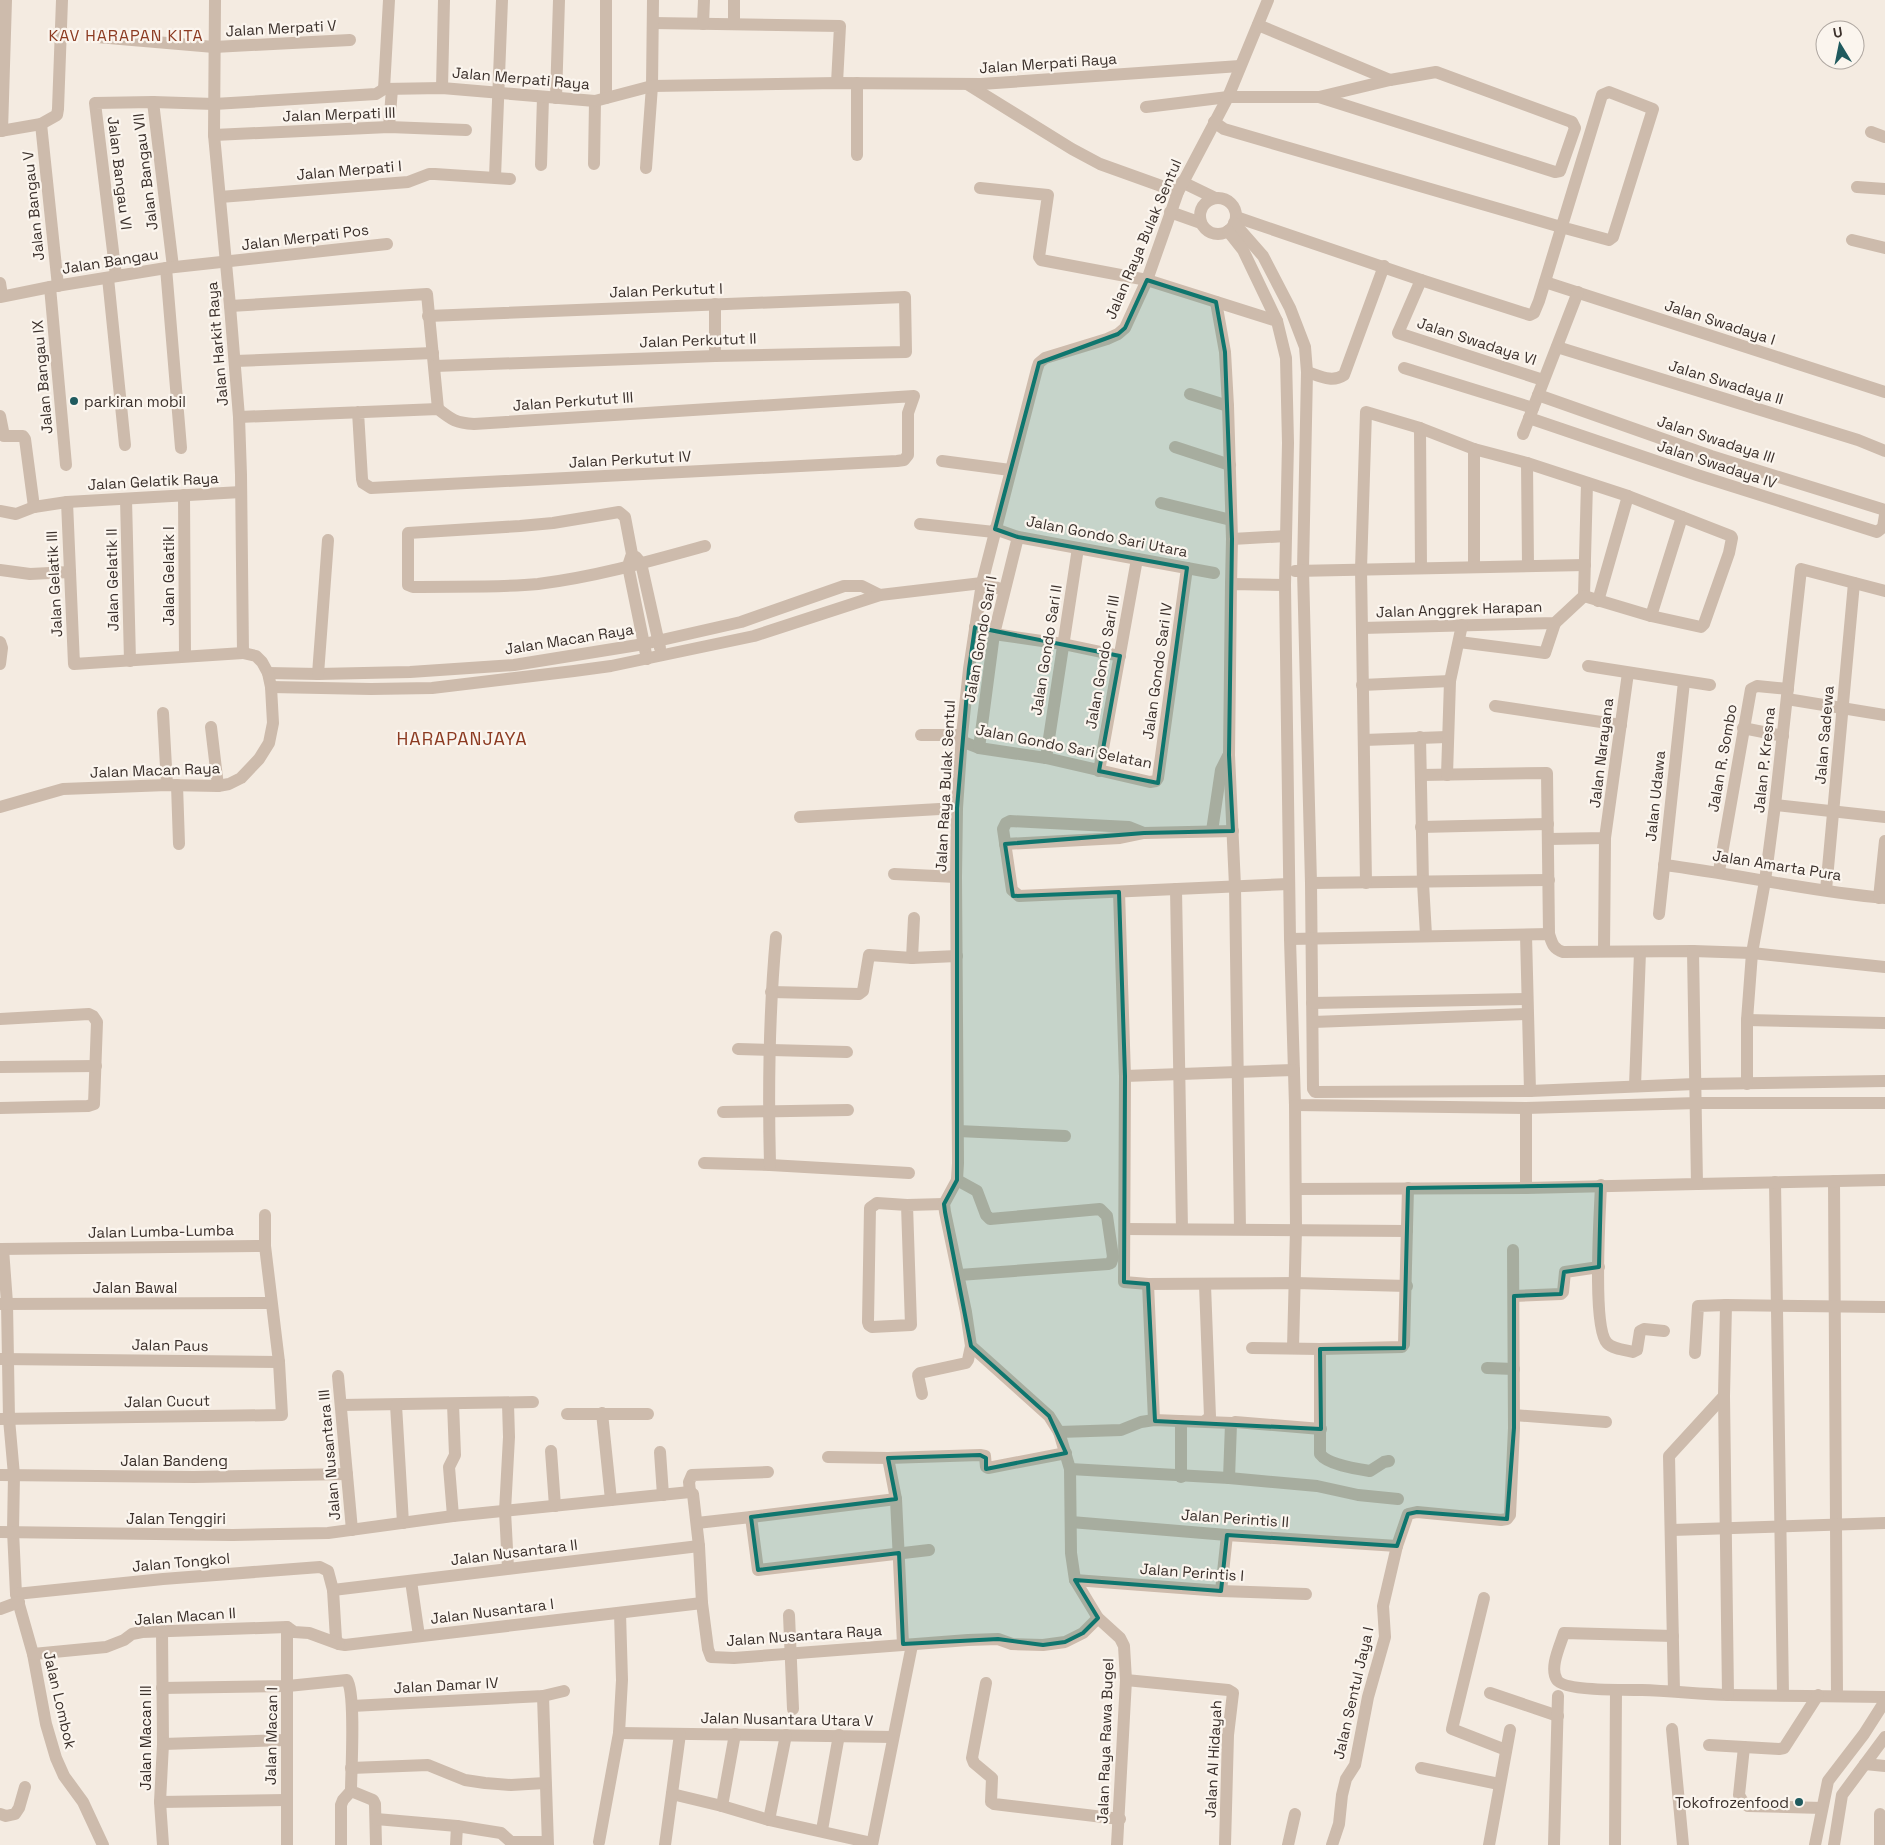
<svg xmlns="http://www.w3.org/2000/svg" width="1885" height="1845" font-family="'Space Grotesk',sans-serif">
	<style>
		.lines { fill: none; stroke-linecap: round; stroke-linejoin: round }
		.minor { stroke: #cdbbac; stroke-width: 12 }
		.marked { fill: #0f766e; fill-opacity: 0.2; stroke: #0f766e; stroke-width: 4; stroke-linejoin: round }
		.poi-dot { fill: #1f5a5e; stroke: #fbf5ee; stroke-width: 2 }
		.labels { text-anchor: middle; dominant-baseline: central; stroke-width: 4.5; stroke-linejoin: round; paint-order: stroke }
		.street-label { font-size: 15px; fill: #3b302b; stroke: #fbf5ee }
		.poi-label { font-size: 15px; fill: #3b302b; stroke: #fbf5ee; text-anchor: start }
		.neighbourhood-label { font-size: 16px; letter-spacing: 1px; fill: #8c3b22; stroke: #fbf5ee }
		.quarter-label { font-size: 18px; letter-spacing: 1px; fill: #8c3b22; stroke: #fbf5ee }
	</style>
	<rect width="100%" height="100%" fill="#f4ebe1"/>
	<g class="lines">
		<g class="minor">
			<path d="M653,23L840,26L837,83"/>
			<path d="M703,24L704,0"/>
			<path d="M734,24V0"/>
			<path d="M1258,25L1390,80"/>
			<path d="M97,37L214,47L350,40"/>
			<path d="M857,83V155"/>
			<path d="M967,84L1072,149L1100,164L1178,192"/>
			<path d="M442,88L444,0"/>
			<path d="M384,89L389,0"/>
			<path d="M556,98L559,0"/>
			<path d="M606,98V0"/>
			<path d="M153,102L173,267"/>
			<path d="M1146,107L1228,97H1319L1390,80L1436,72L1572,122L1575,128L1560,171L1555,172L1319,97"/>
			<path d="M1214,122L1224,129L1561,227L1609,240L1613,237L1653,109L1609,92L1602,95L1539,301L1534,313L1530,315L1421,280L1236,217"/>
			<path d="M41,124L58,286"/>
			<path d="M389,127L392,89"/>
			<path d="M0,131L41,124L57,115L58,109L62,0"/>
			<path d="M2,131L6,0"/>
			<path d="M1871,132L1885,137"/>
			<path d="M214,135L389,127L466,130"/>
			<path d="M594,164L595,101"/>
			<path d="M541,165L543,97"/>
			<path d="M646,168L652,86L653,0"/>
			<path d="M495,177L502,0"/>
			<path d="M1182,182L1215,198"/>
			<path d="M1857,187L1885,189"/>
			<path d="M980,188L1048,195L1039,257L1041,260L1147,280L1277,321"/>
			<path d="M220,197L408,182L429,174H435L510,179"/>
			<circle cx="1218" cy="216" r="18"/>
			<path d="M1170,212L1201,223"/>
			<path d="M1234,223L1263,256L1290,308L1305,347L1307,372L1303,570L1311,883L1313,1089L1315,1092L1530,1091L1695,1084L1885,1081"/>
			<path d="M1228,231L1243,250L1277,321L1286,358L1288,443L1285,585L1290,939L1295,1105L1526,1108L1697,1103H1885"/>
			<path d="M1852,240L1885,248"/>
			<path d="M166,268L181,448"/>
			<path d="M116,276L95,103L153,102L214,104L376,94L384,89L442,88L595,101L652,86L837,83L981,84L1240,66"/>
			<path d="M108,278L125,445"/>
			<path d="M1421,280L1398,333L1543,380"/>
			<path d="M1545,282L1885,392"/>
			<path d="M0,283L2,296"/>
			<path d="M50,287L66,465"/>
			<path d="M0,297L50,287L166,268L387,244"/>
			<path d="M1216,302L1225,352L1228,406L1232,539L1231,584"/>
			<path d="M230,306L427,294L438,409"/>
			<path d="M428,316L905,297L906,352L715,356L435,366"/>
			<path d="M1557,347L1858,440L1885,451"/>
			<path d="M715,356V304"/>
			<path d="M235,361L433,353"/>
			<path d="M1404,368L1533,408"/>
			<path d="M1307,372C1320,376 1332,383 1344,375L1384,266"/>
			<path d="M1190,394L1228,406"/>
			<path d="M1538,395L1711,456L1885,510"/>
			<path d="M0,416L4,436H23L25,439L34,507"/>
			<path d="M239,417L438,409C452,420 456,423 474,424L914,396L908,413V455L904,460L897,461L371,488L363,483L362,479L358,412"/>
			<path d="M1529,418L1697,475L1877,532L1883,527L1885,515"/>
			<path d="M1420,428L1421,568"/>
			<path d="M1523,434L1578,292"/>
			<path d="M1175,447L1230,465"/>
			<path d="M942,461L1010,470"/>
			<path d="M1527,463L1528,566"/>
			<path d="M184,495L185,656"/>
			<path d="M126,499L130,661"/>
			<path d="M67,502L74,664L243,653"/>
			<path d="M1161,503L1231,520"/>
			<path d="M0,511L16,514L34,507L67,502L241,492"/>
			<path d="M920,524L994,532"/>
			<path d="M995,529L1018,537L1214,573"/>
			<path d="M1232,539L1286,536"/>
			<path d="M636,557L641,563L660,648"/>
			<path d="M1474,567V449"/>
			<path d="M0,570L30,574L70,572"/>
			<path d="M1295,571L1585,565"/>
			<path d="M1598,601L1628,496"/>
			<path d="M1651,616L1682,517"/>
			<path d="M975,627L994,634L1063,644L1120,656"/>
			<path d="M1362,628L1555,623L1584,596L1587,483"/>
			<path d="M0,642L2,648L0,664"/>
			<path d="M1459,642L1545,653L1555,623"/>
			<path d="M647,659L628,566L632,554L625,517L619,512L553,523L520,526L408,533V585L413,587C454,586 497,588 538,584C595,577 651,561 705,546"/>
			<path d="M1588,666L1710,685"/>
			<path d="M268,673L318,674L410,672L514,665L644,644L741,622L844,586H862L880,595"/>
			<path d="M318,674L328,540"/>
			<path d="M1362,685L1450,681"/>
			<path d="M271,687L371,689L432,688L574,671L611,666L754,636L880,595L982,583L1004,590"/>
			<path d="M1787,699L1885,715"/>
			<path d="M1495,706L1621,725"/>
			<path d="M163,713L167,785"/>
			<path d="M211,727L218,786"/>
			<path d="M1743,728L1783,736"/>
			<path d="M921,735H962"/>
			<path d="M1420,737L1423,883L1426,935"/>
			<path d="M1364,740L1447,737"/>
			<path d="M961,741L979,748L1046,758L1150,782L1156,781L1158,778L1187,568"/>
			<path d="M979,748L994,634L1018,537"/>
			<path d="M1046,758L1078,548"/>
			<path d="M1099,771L1137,559"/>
			<path d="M1421,775L1547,773L1549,934"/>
			<path d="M1447,775L1450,681L1462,625"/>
			<path d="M177,785L179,844"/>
			<path d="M1775,805L1885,817"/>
			<path d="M0,807L63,789L167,785L218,786L229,784L241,778L259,759L269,743L273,723L271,687L268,673L262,662L256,656L243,653L241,475L239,417L230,306L214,135L215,0"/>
			<path d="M800,817L957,808"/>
			<path d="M1421,827L1548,824"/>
			<path d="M1212,831L1221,770L1228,756"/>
			<path d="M1144,833L1129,827L1010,821L1006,823L1003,829L1012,890L1019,896L1289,884"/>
			<path d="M1549,839L1605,838L1628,673"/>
			<path d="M1005,844L1120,838L1144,833L1233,831"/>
			<path d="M1664,865C1738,874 1811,892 1885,898"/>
			<path d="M1719,871L1751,689L1757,686L1788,689"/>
			<path d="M894,874L956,877"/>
			<path d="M1311,883L1549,880"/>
			<path d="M1366,883L1361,569L1366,412L1420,428L1474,449L1527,463L1628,496L1731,536L1732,538L1729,553L1704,624L1701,627L1651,616L1584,596"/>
			<path d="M1176,889L1182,1229"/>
			<path d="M1826,890L1854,583"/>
			<path d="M1119,892L1125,1076L1124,1282L1148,1284L1295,1283L1407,1286"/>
			<path d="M1879,898L1885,841"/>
			<path d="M1659,914L1684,682"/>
			<path d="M1526,935L1530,1091"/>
			<path d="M1290,939L1549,934C1552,943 1553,949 1563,952L1693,951L1752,953L1885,967"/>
			<path d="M1604,951L1605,838"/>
			<path d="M912,958L914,918"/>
			<path d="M771,992L859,994L863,991L869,955L912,958L957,956"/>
			<path d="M1312,1003L1527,999"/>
			<path d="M0,1019L89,1014L93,1016L97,1022L94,1104L88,1106L0,1108"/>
			<path d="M1747,1020L1885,1023"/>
			<path d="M1313,1022L1527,1014"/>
			<path d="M738,1049L847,1052"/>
			<path d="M0,1067L96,1066"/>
			<path d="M1125,1076L1294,1070"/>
			<path d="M1747,1084V1020L1752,953L1765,881L1775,805L1801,569L1885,591"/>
			<path d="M1635,1086L1640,952"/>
			<path d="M723,1112L848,1110"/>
			<path d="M958,1131L1065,1136"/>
			<path d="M704,1163L770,1165L909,1173"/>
			<path d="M770,1165C768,1089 769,1013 776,937"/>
			<path d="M957,1180L977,1191L986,1215L990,1219L1100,1209L1107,1216L1113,1257L1111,1263L1108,1264L959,1275"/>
			<path d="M1834,1181L1837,1696"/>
			<path d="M1775,1182L1783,1694"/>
			<path d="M1697,1184L1885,1180"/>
			<path d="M1601,1185C1600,1212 1592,1327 1607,1343C1613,1349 1625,1350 1633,1352L1637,1350L1640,1331L1644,1329L1664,1331"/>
			<path d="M1526,1188V1108"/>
			<path d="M1296,1189L1526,1188L1697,1184L1693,951"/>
			<path d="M907,1205L911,1325L872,1327L869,1325L868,1322L870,1208L877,1203L907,1205L944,1204"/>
			<path d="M1125,1229L1407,1231"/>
			<path d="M1240,1229L1235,886L1229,755L1231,584L1285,585"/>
			<path d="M0,1249L265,1246"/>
			<path d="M3,1249L7,1303L9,1419L14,1475L13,1531L16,1594L33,1654L46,1724L56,1758L64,1776L83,1802L103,1845"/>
			<path d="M1148,1284L1154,1420"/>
			<path d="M1514,1296L1561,1294L1563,1292L1565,1272L1599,1267"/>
			<path d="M0,1304L271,1303"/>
			<path d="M1252,1348L1320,1349L1402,1347L1404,1344L1408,1188"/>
			<path d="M1293,1348L1296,1229L1295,1105"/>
			<path d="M1320,1349V1454C1328,1465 1357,1469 1370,1471L1384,1462L1389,1461"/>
			<path d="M1695,1353L1698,1306L1726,1305"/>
			<path d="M1,1359L279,1362"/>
			<path d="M1487,1368L1514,1369"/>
			<path d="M338,1376L352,1530"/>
			<path d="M922,1394L918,1375L920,1373L966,1363L968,1360L971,1346"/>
			<path d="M453,1404L455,1455L449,1467L453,1516"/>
			<path d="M341,1405L533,1402"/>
			<path d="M396,1405L403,1523"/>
			<path d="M602,1413L611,1500"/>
			<path d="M567,1414H648"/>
			<path d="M1514,1415L1606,1422"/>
			<path d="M0,1419L282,1415L279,1362L265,1246V1215"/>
			<path d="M1181,1421V1477"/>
			<path d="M1205,1421L1210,1417L1205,1285"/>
			<path d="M1059,1432L1121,1430L1141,1422L1154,1420L1232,1423"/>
			<path d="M551,1451L555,1506"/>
			<path d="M660,1452L663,1495"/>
			<path d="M828,1457L888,1458L980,1455L985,1456L986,1467L988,1468L1066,1453"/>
			<path d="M888,1458L896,1499L903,1644"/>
			<path d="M1070,1469L1229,1478L1317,1486L1358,1495L1398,1499"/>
			<path d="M0,1475L194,1477L347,1474"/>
			<path d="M1229,1478L1231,1424L1235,1422L1321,1429"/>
			<path d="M690,1492L693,1494L699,1546L702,1603L708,1649L711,1657L734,1658L968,1640L998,1639L1012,1644L1043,1645L1065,1642L1083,1633L1098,1618"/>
			<path d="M690,1492L689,1482L692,1475L768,1472"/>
			<path d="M751,1517L896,1499"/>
			<path d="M1071,1522L1227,1535L1397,1546"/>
			<path d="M697,1523L751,1517L758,1570L929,1550"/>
			<path d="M1672,1530L1885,1523"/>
			<path d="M0,1532L233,1535L328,1533L453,1516L690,1492"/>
			<path d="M508,1568L505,1511L509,1437L508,1404"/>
			<path d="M1075,1580L1221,1591L1306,1594"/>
			<path d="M411,1581L419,1636"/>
			<path d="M333,1590L699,1546"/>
			<path d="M1221,1591L1227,1535"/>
			<path d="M16,1594L163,1579L320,1567L328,1571L333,1590L336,1639L339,1644L345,1645L702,1603"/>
			<path d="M1484,1598L1452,1729L1506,1750"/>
			<path d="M0,1609L19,1602"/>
			<path d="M789,1615L793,1709"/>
			<path d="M162,1631L163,1744L160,1802L163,1845"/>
			<path d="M1673,1636L1564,1633C1560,1646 1549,1668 1557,1680C1564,1691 1628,1690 1642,1690C1671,1691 1700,1694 1729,1695C1781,1696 1833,1696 1885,1697"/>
			<path d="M33,1654L106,1647L124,1640L132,1634L142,1632L287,1627L294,1632L309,1633L339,1644"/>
			<path d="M1126,1680L1228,1690L1233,1693L1228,1735L1225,1845"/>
			<path d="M986,1683L972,1758L974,1763L992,1778L991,1802L994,1804L1120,1819"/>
			<path d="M162,1688L288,1686L347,1680C356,1694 351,1771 351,1791L373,1800L375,1804L376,1845"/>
			<path d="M1674,1691L1669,1456L1724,1396"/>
			<path d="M1490,1693L1558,1716"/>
			<path d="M1728,1695L1724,1396L1726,1305L1885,1307"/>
			<path d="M543,1696L548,1845"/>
			<path d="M352,1706L543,1696L564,1691"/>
			<path d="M1672,1729L1683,1845"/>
			<path d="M619,1733L893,1737"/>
			<path d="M163,1744L287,1740"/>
			<path d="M1709,1745L1779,1749L1784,1748L1818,1695"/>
			<path d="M1744,1747L1739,1795L1743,1802L1748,1806L1822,1808"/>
			<path d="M1865,1764L1885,1766"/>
			<path d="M351,1768L428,1765L465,1780L485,1783L511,1785L545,1783"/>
			<path d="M1421,1768L1499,1784"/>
			<path d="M672,1794L722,1806L769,1820L872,1843"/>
			<path d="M160,1802L286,1800"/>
			<path d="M722,1806L735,1734"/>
			<path d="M0,1814L6,1816L15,1814L19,1808L25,1787"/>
			<path d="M376,1819L457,1826L501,1833L511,1842H547"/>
			<path d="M769,1820L786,1735"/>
			<path d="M822,1830L839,1735"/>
			<path d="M599,1842L619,1733L622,1680L620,1613"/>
			<path d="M287,1845V1627"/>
			<path d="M341,1845V1805L343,1800L351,1791"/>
			<path d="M456,1845L457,1826"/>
			<path d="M665,1845L680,1734"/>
			<path d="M872,1845L912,1645"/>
			<path d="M1117,1845L1126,1680L1124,1646L1120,1638L1098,1618L1075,1580L1071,1553L1070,1469L1059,1432L1049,1416L971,1346L966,1312L945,1212L944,1204L957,1180L958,1163L956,877L957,808L962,735L969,669L982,583L1037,369L1039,363L1045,358L1107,339L1118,334L1125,328L1147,280L1178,192L1228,97L1268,0"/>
			<path d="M1288,1845L1295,1814"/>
			<path d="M1332,1845L1339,1824L1342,1795L1346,1779L1355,1765L1368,1697L1385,1637L1383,1606L1397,1546L1408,1514L1417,1512L1501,1520L1507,1519L1510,1515L1514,1428L1513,1250"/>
			<path d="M1489,1845L1510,1730"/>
			<path d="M1554,1845L1558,1696"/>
			<path d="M1615,1845L1616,1690"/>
			<path d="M1815,1845L1828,1781L1864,1734L1885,1701"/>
			<path d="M1834,1845L1842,1795L1885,1737"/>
			<path d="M1880,1845V1814"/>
		</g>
	</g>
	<path class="marked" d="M1147,280L1216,302L1225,352L1232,539L1229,755L1233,831L1144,833L1005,844L1013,896L1119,892L1125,1076L1124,1282L1148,1284L1155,1421L1321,1429L1320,1349L1404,1348L1408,1188L1601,1185L1599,1267L1564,1272L1561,1294L1514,1296V1428L1507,1519L1417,1512L1408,1514L1397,1546L1227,1535L1221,1591L1075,1580L1098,1618L1083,1633L1065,1642L1043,1645L998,1639L903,1644L899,1553L758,1570L751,1517L896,1499L888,1458L980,1455L986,1458V1469L1066,1453L1049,1416L971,1346L945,1212L944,1204L957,1180V808L969,669L975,627L1120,656L1099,771L1158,783L1187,568L1018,537L995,529L1039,363L1118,334L1125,328Z"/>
	<g class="poi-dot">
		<circle cx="74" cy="401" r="5"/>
		<circle cx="1799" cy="1802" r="5"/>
	</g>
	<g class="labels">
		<g class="street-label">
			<text transform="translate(281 28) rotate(-3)">Jalan Merpati V</text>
			<text transform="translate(1048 63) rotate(-4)">Jalan Merpati Raya</text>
			<text transform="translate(521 78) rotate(5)">Jalan Merpati Raya</text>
			<text transform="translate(339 114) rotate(-2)">Jalan Merpati III</text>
			<text transform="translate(349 170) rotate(-5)">Jalan Merpati I</text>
			<text transform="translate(145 172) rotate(-97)">Jalan Bangau VII</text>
			<text transform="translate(120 173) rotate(83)">Jalan Bangau VI</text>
			<text transform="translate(33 206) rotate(-96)">Jalan Bangau V</text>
			<text transform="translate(305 237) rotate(-7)">Jalan Merpati Pos</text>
			<text transform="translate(1143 239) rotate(-67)">Jalan Raya Bulak Sentul</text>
			<text transform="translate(110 261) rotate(-9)">Jalan Bangau</text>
			<text transform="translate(666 290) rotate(-2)">Jalan Perkutut I</text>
			<text transform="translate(1720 322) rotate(18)">Jalan Swadaya I</text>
			<text transform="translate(698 340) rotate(-2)">Jalan Perkutut II</text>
			<text transform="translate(1477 341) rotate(18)">Jalan Swadaya VI</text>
			<text transform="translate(217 344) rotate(-95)">Jalan Harkit Raya</text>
			<text transform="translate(42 377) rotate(-95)">Jalan Bangau IX</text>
			<text transform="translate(1726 382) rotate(17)">Jalan Swadaya II</text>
			<text transform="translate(573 401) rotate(-4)">Jalan Perkutut III</text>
			<text transform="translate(1716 439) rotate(18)">Jalan Swadaya III</text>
			<text transform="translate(630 459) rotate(-3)">Jalan Perkutut IV</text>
			<text transform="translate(1717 464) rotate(18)">Jalan Swadaya IV</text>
			<text transform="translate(153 481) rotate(-3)">Jalan Gelatik Raya</text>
			<text transform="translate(1107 536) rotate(11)">Jalan Gondo Sari Utara</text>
			<text transform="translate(168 576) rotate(-90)">Jalan Gelatik I</text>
			<text transform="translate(112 580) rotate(-91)">Jalan Gelatik II</text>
			<text transform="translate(54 584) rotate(-93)">Jalan Gelatik III</text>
			<text transform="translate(1459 609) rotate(-2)">Jalan Anggrek Harapan</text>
			<text transform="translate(569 639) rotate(-9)">Jalan Macan Raya</text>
			<text transform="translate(980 639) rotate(-80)">Jalan Gondo Sari I</text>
			<text transform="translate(1046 650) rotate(-81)">Jalan Gondo Sari II</text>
			<text transform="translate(1102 662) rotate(-80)">Jalan Gondo Sari III</text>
			<text transform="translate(1157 671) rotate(-82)">Jalan Gondo Sari IV</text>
			<text transform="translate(1824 735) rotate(-85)">Jalan Sadewa</text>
			<text transform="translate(1064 746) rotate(11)">Jalan Gondo Sari Selatan</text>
			<text transform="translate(1601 753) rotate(-83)">Jalan Narayana</text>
			<text transform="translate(1722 758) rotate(-80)">Jalan R. Sombo</text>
			<text transform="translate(1764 760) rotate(-84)">Jalan P. Kresna</text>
			<text transform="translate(155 770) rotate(-2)">Jalan Macan Raya</text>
			<text transform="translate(945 786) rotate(-87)">Jalan Raya Bulak Sentul</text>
			<text transform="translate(1655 796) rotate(-84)">Jalan Udawa</text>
			<text transform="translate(1777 865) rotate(9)">Jalan Amarta Pura</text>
			<text transform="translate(161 1231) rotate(-1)">Jalan Lumba-Lumba</text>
			<text x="135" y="1287">Jalan Bawal</text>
			<text transform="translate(170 1345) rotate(1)">Jalan Paus</text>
			<text transform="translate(167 1401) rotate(-1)">Jalan Cucut</text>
			<text transform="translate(329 1455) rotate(-95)">Jalan Nusantara III</text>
			<text x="174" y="1460">Jalan Bandeng</text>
			<text x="176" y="1518">Jalan Tenggiri</text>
			<text transform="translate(1235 1518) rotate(4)">Jalan Perintis II</text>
			<text transform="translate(514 1552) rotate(-7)">Jalan Nusantara II</text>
			<text transform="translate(181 1562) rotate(-5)">Jalan Tongkol</text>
			<text transform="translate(1192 1572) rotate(4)">Jalan Perintis I</text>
			<text transform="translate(492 1611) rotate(-7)">Jalan Nusantara I</text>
			<text transform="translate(185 1616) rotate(-4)">Jalan Macan II</text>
			<text transform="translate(804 1635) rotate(-4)">Jalan Nusantara Raya</text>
			<text transform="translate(446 1685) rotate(-3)">Jalan Damar IV</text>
			<text transform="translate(1353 1693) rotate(-77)">Jalan Sentul Jaya I</text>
			<text transform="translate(60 1700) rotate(77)">Jalan Lombok</text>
			<text transform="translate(787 1719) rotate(1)">Jalan Nusantara Utara V</text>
			<text transform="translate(271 1736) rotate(-89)">Jalan Macan I</text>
			<text transform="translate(145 1738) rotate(-90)">Jalan Macan III</text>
			<text transform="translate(1105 1741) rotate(-88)">Jalan Raya Rawa Bugel</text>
			<text transform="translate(1213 1759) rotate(-87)">Jalan Al Hidayah</text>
		</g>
		<g class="poi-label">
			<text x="84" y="401">parkiran mobil</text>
			<text x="1789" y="1802" text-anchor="end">Tokofrozenfood</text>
		</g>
		<g class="neighbourhood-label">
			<text x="126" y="35">KAV HARAPAN KITA</text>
		</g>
		<g class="quarter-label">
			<text x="462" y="738">HARAPANJAYA</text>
		</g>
	</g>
	<g transform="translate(1840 45) rotate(350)"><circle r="24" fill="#fbf5ee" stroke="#aea6a0"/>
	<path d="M0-4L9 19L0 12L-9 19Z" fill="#1f5a5e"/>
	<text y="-8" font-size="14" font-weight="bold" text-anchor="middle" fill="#3b302b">U</text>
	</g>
</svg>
